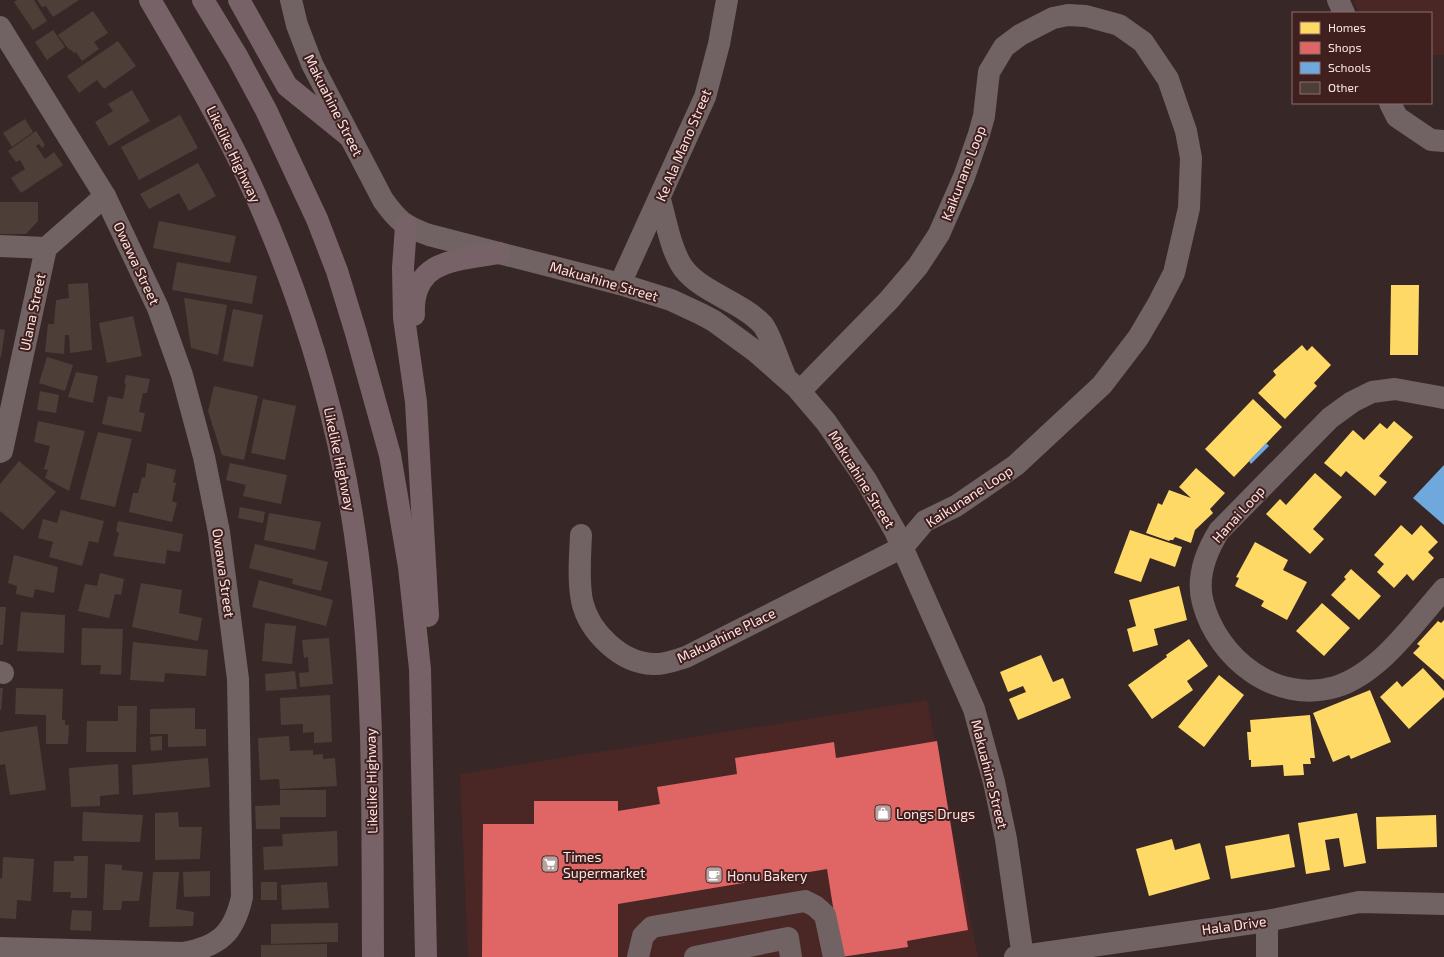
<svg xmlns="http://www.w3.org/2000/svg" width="1444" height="957" font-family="'Exo 2',sans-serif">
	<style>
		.built { fill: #4a2625 }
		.homes { fill: #ffd966 }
		.shops { fill: #e06666 }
		.schools { fill: #6fa8dc }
		.building { fill: #4e3e38 }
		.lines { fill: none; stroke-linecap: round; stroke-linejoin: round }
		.minor { stroke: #716363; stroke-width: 22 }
		.highway { stroke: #776367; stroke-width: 22 }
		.labels { text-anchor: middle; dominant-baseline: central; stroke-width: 4; stroke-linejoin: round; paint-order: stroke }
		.street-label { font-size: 14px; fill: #fae4e2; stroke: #40201f }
		.poi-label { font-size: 14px; fill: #fae4e2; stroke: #40201f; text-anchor: start }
	</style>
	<rect width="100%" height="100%" fill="#382727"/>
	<g class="built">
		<path d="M1354,0H1444V55H1431V13H1359Z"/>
		<path d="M927,700L978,957H468L460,774Z"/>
	</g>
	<g class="homes">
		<path d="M1391,285H1419L1418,355H1390Z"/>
		<path d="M1302,345L1307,351L1312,346L1331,365L1314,383L1317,386L1285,419L1258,393L1276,375L1273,371Z"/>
		<path d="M1253,399L1282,427L1234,477L1205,449Z"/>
		<path d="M1394,421L1413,437L1379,476L1387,482L1375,496L1346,471L1341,477L1324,463L1353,430L1364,440L1380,423L1387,429Z"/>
		<path d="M1196,468L1225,493L1210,509L1213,513L1195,530L1191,543L1175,537L1173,540H1170L1169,541L1146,533L1158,503L1162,505L1169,490L1191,498L1179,487Z"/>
		<path d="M1315,473L1342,497L1313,529L1324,539L1310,554L1266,514L1280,499L1286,505Z"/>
		<path d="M1401,525L1412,535L1421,525L1438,542L1428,552L1434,558L1413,581L1407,574L1394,588L1377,572L1384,564L1374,555Z"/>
		<path d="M1130,530L1182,547L1175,567L1150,558L1141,582L1114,573Z"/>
		<path d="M1255,542L1288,560L1283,570L1307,582L1287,620L1261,606L1264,601L1235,586L1239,578L1236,577Z"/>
		<path d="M1351,569L1381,596L1359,620L1331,595L1346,579L1344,577Z"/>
		<path d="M1179,586L1187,620L1154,629L1158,645L1133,652L1127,629L1136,626L1129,600Z"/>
		<path d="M1322,603L1350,628L1324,656L1296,631Z"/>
		<path d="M1444,620V680L1413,653L1420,646L1417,644L1438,621L1441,623Z"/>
		<path d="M1189,639L1208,666L1187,681L1193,690L1152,719L1128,685L1167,657L1166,655Z"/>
		<path d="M1041,655L1053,682L1063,678L1071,698L1018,720L1009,699L1026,692L1023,686L1008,692L1000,672Z"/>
		<path d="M1423,668L1444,691V697L1409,729L1380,697L1397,681L1402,687Z"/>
		<path d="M1219,675L1244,695L1204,747L1178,727Z"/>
		<path d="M1370,690L1391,742L1351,759L1349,755L1333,762L1313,713Z"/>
		<path d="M1310,715L1315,758H1310L1311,764H1303L1304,775L1284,776L1283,765L1251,767V760H1249L1247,732H1251L1250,720Z"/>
		<path d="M1357,813L1366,863L1344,867L1339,838L1325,840L1330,870L1306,874L1298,823Z"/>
		<path d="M1436,815L1437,847L1377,849L1376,817Z"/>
		<path d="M1289,834L1295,867L1231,879L1225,846Z"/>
		<path d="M1172,839L1175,850L1200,843L1210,879L1149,896L1136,849Z"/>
	</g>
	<path class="shops" d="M937,741L968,930L907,941L908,947L841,957L827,869L618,904V957H482L483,824H534V801H618V811L660,804L657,787L737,774L735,758L834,742L836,758Z"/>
	<g class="schools">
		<path d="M1266,443L1269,446L1251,464L1249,461Z"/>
		<path d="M1444,465V525L1413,498Z"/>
	</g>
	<g class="building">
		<path d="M17,0H34L47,21L33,30L14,2Z"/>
		<path d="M37,0H79L53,17L46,6L42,7Z"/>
		<path d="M93,11L108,33L94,42L99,49L82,61L76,52L74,53L70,49L69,50L58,35Z"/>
		<path d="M53,30L65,47L47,60L35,42Z"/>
		<path d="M118,41L136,66L104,89L97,80L79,93L67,76Z"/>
		<path d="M132,90L150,121L109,146L95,122L113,111L108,104Z"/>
		<path d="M180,115L198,148L139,180L121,147Z"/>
		<path d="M25,119L33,132L12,147L3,133Z"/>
		<path d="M36,131L45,145L42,148L39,144L36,146L45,159L54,152L63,165L21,193L11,178L25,169L20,160L16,162L8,151Z"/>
		<path d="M198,163L216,196L189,211L179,193L149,209L140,194Z"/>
		<path d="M0,202H38V221L26,234H0Z"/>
		<path d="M159,221L236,236L230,263L153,248Z"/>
		<path d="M177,262L257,276L252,304L172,290Z"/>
		<path d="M88,283L92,350L70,353L69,335H65L64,354L45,352L48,324H54L56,300L69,298L68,284Z"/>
		<path d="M184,298L227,305L218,355L191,348Z"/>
		<path d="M233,309L263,315L253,367L223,361Z"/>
		<path d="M133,316L142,356L107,363L99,323Z"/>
		<path d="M0,329L5,330L1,357H0Z"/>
		<path d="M47,357L73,365L65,391L39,383Z"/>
		<path d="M76,372L98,376L93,403L68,397Z"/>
		<path d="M126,375L150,379L147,393H143L139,412L145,413L141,432L102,424L108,396L123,399L126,384L124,383Z"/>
		<path d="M214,386L258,396L244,460L222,455L208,411Z"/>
		<path d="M40,391L59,395L56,413L37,410Z"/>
		<path d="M263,399L296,406L285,460L251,453Z"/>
		<path d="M38,421L85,431L69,491L45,478L48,470L44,469L50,446L34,442Z"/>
		<path d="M98,432L132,439L115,507L80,499Z"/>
		<path d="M19,461L56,492L23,530L0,511V484Z"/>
		<path d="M147,463L176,470L173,482L176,483L172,501L177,503L172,522L129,512L133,493H138L142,477L145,478Z"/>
		<path d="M230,463L287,475L281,504L243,496L246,485L226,480Z"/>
		<path d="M240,507L265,512L263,523L238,518Z"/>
		<path d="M61,510L104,521L98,543L89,541L82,566L49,557L53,542L38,538L43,519L57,523Z"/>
		<path d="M269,513L321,522L315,550L264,540Z"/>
		<path d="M118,521L183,534L180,552L167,550L165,564L113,556L119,533L116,531Z"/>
		<path d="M255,544L328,562L321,591L292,584L293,579L249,568Z"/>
		<path d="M14,555L58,567L54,593L35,589L33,598L16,594L17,586L8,583Z"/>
		<path d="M100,573L124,579L121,595L115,594L109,618L78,611L85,584L97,586Z"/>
		<path d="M259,580L333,600L326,626L252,607Z"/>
		<path d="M141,583L182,590L179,613L202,618L198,641L132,627Z"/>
		<path d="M0,607H6L3,645H0Z"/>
		<path d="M21,612L65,615L64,653L17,651Z"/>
		<path d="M265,623L296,626L292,664L262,661Z"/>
		<path d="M82,628L123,629L121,675L100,674L101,665H81Z"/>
		<path d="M329,638L333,684L300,687L299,673L309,672L308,657L304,658L302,640Z"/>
		<path d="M133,642L208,650L206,676L165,673L164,682L130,680Z"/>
		<path d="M295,671L297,689L266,691L265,674Z"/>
		<path d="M0,688H3L1,710H0Z"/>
		<path d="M16,688L63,689L62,720H65V725H69L68,744H46V715L15,714Z"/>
		<path d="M330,695L332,742L314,743V732L303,733V724L281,725L280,698Z"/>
		<path d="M118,706H137L136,752H86L87,721H118Z"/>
		<path d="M195,708V729H206V746L168,747V734H150V709Z"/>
		<path d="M37,726L46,790L10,795L5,764L0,765V732Z"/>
		<path d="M162,736V750L151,751L150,737Z"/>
		<path d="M289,736L290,751L313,750V755L323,754V759L335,758L337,786L280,789L279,779L260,780L258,738Z"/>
		<path d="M208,758L210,787L133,795L132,765Z"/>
		<path d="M118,764L119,794L100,796V806L71,807L69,768Z"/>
		<path d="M280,790H326V817H280V829H256L255,806L280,805Z"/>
		<path d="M83,812L143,815L140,842L82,841Z"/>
		<path d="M178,812L179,827H202L200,859L155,860V813Z"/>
		<path d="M337,831L338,866L264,870L263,847L283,846L282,834Z"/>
		<path d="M74,856H88L87,898H70L71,892H53L54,861H74Z"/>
		<path d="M3,857L34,859L31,901L17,900L16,919L0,918V878L2,879Z"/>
		<path d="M105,864L122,865V870L143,872L139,901H122L121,910H103Z"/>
		<path d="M210,871V896L184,897L183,872Z"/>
		<path d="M153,872H179L176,909L194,912L193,926L149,927Z"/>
		<rect x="261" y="882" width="16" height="18"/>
		<path d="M327,882L329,908L282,910L281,885Z"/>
		<path d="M72,910L92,911L91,931L70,930Z"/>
		<path d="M338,923V942L271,944V924Z"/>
		<path d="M327,944V957H261V945Z"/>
	</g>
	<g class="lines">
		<g class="minor">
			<path d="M291,0L297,25L312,64L383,200C398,221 404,226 429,235L620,284L671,300L701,314L714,321L755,351L797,388L826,422L866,480L895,531L974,709L994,782L1006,839L1023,957"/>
			<path d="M1338,0L1344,13"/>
			<path d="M0,27L105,196L158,308L182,375L204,457L219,532L238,679L242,897C234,933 220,946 183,953L0,948"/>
			<path d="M1390,103L1397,117L1431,140L1444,141"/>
			<path d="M660,200C666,220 671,252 684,269C704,294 741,301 763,325C771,336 778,360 784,373"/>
			<path d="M0,246L46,248"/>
			<path d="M620,284L705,97L719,44L727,0"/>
			<path d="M1444,398L1395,389L1372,392L1352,402L1330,418L1219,531C1206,552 1196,578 1203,603C1218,659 1276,704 1335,687C1379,674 1414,623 1444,589"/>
			<path d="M0,452L2,451L46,248L105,196"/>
			<path d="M581,535C580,557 578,580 582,601C589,632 621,663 653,664C664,665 676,660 686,657L903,547L925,521L956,506L1016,465L1102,385L1138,338L1158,304L1174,273L1189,208L1191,158L1186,131L1168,79L1143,42L1119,25L1086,16L1068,15L1053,18L1020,35L1004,47L989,72L984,116L979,134L964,177L939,234L918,266L889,300L800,391"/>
			<path d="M0,672L3,673"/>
			<path d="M638,957L643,936L652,927L805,901L815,906L825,915L834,957"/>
			<path d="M695,957L788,938L791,957"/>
			<path d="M1015,957L1267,921L1359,902L1444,904"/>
			<path d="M1267,957V921"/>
		</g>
		<g class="highway">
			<path d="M150,0C187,63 225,127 255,194C306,308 342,432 358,556C375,688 372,824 373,957"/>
			<path d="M203,0L237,56L266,110L317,219L337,271L356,333L390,455L409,567L420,669L426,957"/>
			<path d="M239,0L287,86L350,137"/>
			<path d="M406,226L403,268L404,318L416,402L428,616"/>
			<path d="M414,315C411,259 458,260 499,253"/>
		</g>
	</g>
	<defs>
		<g id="shop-square" transform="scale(0.9)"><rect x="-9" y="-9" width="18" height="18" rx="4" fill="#b6a2a1" stroke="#40201f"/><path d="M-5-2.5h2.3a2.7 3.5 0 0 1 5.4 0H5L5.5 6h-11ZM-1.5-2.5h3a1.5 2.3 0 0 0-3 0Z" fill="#fff"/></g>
		<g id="supermarket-square" transform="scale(0.9)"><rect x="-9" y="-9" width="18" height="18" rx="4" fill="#b6a2a1" stroke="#40201f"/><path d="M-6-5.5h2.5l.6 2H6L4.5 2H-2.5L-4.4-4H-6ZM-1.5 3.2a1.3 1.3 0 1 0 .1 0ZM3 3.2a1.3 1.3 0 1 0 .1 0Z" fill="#fff"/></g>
		<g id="cafe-square" transform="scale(0.9)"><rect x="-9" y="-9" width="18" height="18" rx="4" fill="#b6a2a1" stroke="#40201f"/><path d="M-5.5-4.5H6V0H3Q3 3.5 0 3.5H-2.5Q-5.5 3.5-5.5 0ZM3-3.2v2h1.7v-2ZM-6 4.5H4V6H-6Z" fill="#fff"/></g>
	</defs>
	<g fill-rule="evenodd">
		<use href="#shop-square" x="883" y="813"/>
		<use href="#supermarket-square" x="550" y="864"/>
		<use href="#cafe-square" x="714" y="875"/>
	</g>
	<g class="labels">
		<g class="street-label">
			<text transform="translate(334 105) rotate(63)">Makuahine Street</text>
			<text transform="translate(683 145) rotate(-67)">Ke Ala Mano Street</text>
			<text transform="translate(234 154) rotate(64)">Likelike Highway</text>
			<text transform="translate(963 173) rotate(-69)">Kaikunane Loop</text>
			<text transform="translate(137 263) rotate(65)">Owawa Street</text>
			<text transform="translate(604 281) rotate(16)">Makuahine Street</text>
			<text transform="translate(32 312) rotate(-78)">Ulana Street</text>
			<text transform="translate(340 459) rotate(78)">Likelike Highway</text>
			<text transform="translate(862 479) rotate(58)">Makuahine Street</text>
			<text transform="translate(969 496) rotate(-33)">Kaikunane Loop</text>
			<text transform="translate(1238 514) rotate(-48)">Hanai Loop</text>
			<text transform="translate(224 573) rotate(82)">Owawa Street</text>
			<text transform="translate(726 635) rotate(-26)">Makuahine Place</text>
			<text transform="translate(990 774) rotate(76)">Makuahine Street</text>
			<text transform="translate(371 781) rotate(-91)">Likelike Highway</text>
			<text transform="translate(1234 925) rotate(-8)">Hala Drive</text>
		</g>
		<g class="poi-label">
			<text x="896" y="813">Longs Drugs</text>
			<text x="563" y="856">Times<tspan x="563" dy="16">Supermarket</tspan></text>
			<text x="727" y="875">Honu Bakery</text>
		</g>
	</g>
	<rect x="1292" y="12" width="140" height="92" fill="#40201f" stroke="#8a6e6d"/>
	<rect x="1300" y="22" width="20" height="12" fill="#ffd966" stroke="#8a6e6d"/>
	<text x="1328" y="32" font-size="12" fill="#fae4e2">Homes</text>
	<rect x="1300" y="42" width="20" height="12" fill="#e06666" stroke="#8a6e6d"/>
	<text x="1328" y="52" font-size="12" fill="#fae4e2">Shops</text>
	<rect x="1300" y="62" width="20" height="12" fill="#6fa8dc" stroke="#8a6e6d"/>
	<text x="1328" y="72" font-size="12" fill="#fae4e2">Schools</text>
	<rect x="1300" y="82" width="20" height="12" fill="#4e3e38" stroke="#8a6e6d"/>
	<text x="1328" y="92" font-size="12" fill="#fae4e2">Other</text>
</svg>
